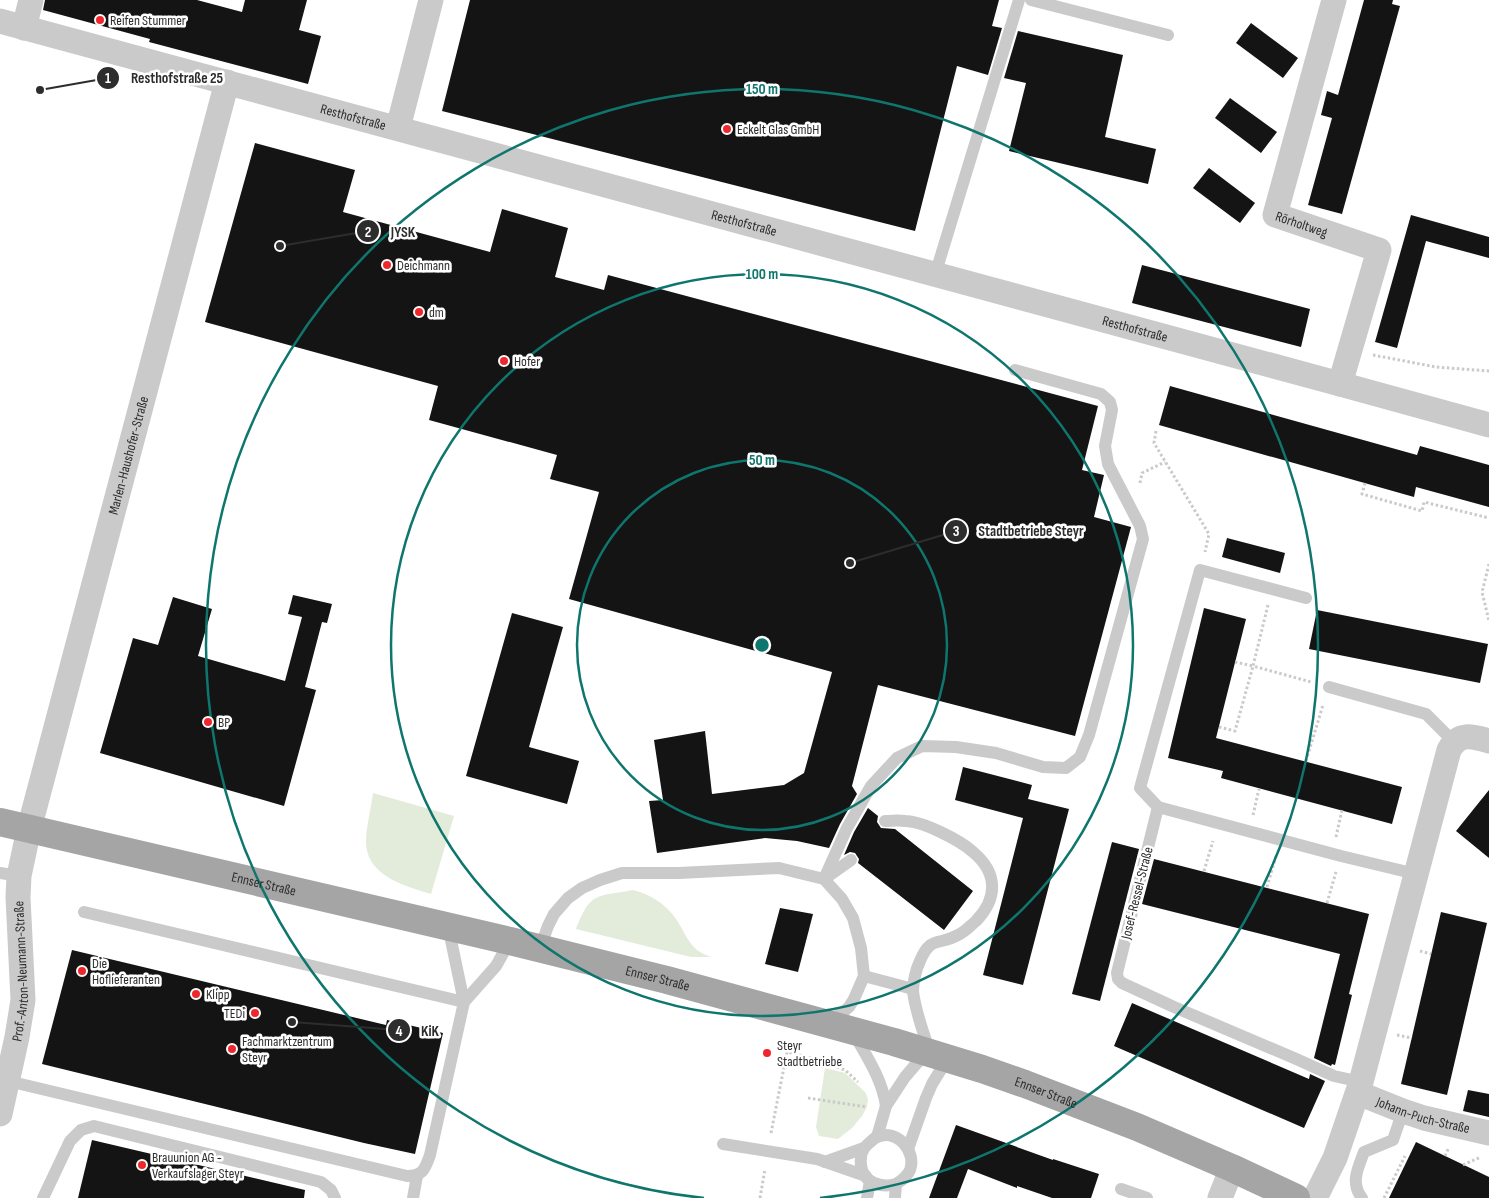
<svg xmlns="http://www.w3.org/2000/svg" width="1489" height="1198" font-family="'Sofia Sans Condensed',sans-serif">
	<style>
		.green { fill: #e3ecda }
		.building { fill: #141414 }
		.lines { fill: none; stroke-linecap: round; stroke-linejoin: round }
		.path { stroke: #cacaca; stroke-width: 3; stroke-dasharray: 2.5 2.5; stroke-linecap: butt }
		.service { stroke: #cacaca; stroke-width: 12 }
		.minor { stroke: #cacaca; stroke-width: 25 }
		.primary { stroke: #a5a5a5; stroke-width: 28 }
		.ring { fill: none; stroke: #0f766e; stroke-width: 2.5 }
		.poi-dot { fill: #ed272d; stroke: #fff; stroke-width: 2 }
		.labels { text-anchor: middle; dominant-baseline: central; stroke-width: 5; stroke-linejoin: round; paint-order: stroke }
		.poi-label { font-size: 14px; fill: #2d2d2d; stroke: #fff; text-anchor: start }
		.street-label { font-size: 14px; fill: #2d2d2d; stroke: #fff }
		.centre { fill: #0f766e; stroke: #fff; stroke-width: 2.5 }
		.ring-label { font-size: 15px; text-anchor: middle; font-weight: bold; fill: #0f766e; stroke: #fff; stroke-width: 5; stroke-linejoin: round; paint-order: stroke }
		.leader { fill: none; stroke: #2d2d2d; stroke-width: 2 }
		.callout-dot { fill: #2d2d2d; stroke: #fff; stroke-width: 2 }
		.mark-label { font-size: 15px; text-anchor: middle; font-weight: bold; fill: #fff }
		.callout-label { font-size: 15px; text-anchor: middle; font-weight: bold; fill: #2d2d2d; stroke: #fff; stroke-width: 5; stroke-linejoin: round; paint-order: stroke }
	</style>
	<rect width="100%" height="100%" fill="#fff"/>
	<g class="green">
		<path d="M373,793L454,816L431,894C404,886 364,875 366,839C367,824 371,808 373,793Z"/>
		<path d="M633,890C654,895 671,908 681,927C686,936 689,943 697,950C701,953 706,955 711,957H691L576,929C591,891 596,897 633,890Z"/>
		<path d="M825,1068L845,1073L865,1092L868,1099L867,1107L862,1116L852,1128L838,1139L819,1136L816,1127Z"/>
	</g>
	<g class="building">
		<path d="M45,0H197L242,12L245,0H307L299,30L321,36L308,84L149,42L150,39L43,10Z"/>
		<path d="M470,0H999L992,26L1002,28L988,75L957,66L915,231L442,111Z"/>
		<path d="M1364,0H1393L1392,4L1400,6L1342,214L1308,205L1332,118L1321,115L1327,91L1338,95Z"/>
		<path d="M1251,23L1298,58L1283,78L1236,43Z"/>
		<path d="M1018,31L1123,55L1105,137L1156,149L1148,184L1009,151L1026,83L1004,78Z"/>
		<path d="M1230,98L1277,132L1261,153L1215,118Z"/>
		<path d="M255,143L355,170L343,212L490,252L502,209L568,228L555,277L604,290L608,275L1098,406L1082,470L1104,475L1094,517L1131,527L1075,736L878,685L852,786L857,794L840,824L829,848L797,841L765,838L657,853L649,801L663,800L654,740L705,731L712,794L784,785L804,773L832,672L569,599L599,492L550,479L557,455L429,420L438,386L205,322Z"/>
		<path d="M1209,168L1255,203L1240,223L1193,188Z"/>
		<path d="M1411,215L1489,237V258L1426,241L1397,348L1375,342Z"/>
		<path d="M1142,265L1310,309L1301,347L1132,303Z"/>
		<path d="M1170,386L1417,455L1420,446L1489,465V507L1416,487L1414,497L1159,425Z"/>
		<path d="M1227,538L1285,553L1280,573L1222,557Z"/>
		<path d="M293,595L332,604L327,623L322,622L305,687L316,690L284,806L100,753L133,638L158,645L173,597L212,609L198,656L285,681L302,617L288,614Z"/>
		<path d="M1204,608L1246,619L1216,738L1402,787L1392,824L1221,778L1223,771L1168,758Z"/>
		<path d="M1317,610L1488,644L1480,683L1309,649Z"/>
		<path d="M512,613L563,627L529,747L579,761L567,804L466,776Z"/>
		<path d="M963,767L1032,785L1028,799L1069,809L1023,985L983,975L1023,818L955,800Z"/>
		<path d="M1489,790V858L1456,831Z"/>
		<path d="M868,808L878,816L877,822L881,828L895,829L973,891L944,930L858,863L859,859L855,853L850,852L844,855L854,832Z"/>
		<path d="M1112,842L1139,849L1100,1001L1072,994Z"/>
		<path d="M1154,859L1369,914L1349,994L1352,995L1335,1065L1332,1064L1331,1066L1314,1058L1340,954L1142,904Z"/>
		<path d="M780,908L813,914L798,972L765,964Z"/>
		<path d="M1441,912L1487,923L1447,1095L1401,1084Z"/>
		<path d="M72,950L386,1025L387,1020L443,1033L415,1154L364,1143L42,1064Z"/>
		<path d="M1132,1003L1309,1079L1310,1074L1325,1081L1304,1128L1114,1046Z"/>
		<path d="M1468,1090L1489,1094V1117L1463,1111Z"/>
		<path d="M956,1125L1053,1160V1159L1099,1174L1091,1198H1052L1017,1186V1188L968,1169L957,1198H929Z"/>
		<path d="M92,1140L305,1190L304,1198H78Z"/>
		<path d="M1416,1142L1489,1177V1198H1389Z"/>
	</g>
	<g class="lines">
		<g class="path">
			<path d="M1373,355L1436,367L1489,371"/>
			<path d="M1156,431L1154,443L1209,534L1205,552"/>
			<path d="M1140,483L1142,473L1165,462"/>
			<path d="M1365,483L1362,494L1422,511L1424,502L1489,518"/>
			<path d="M1489,564L1482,592L1489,621"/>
			<path d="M1268,605L1253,666L1311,682"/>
			<path d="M1219,727L1235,731L1253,666L1235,662"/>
			<path d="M1306,761L1323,705"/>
			<path d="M1253,815L1259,789"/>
			<path d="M1336,837L1342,810"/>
			<path d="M1204,871L1213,841"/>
			<path d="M1267,887L1276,856"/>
			<path d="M1327,903L1336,872"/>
			<path d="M1420,951L1431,954"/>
			<path d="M1397,1035L1412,1038"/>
			<path d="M808,1098L867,1107"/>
			<path d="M771,1133L787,1052L816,1059L845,1070L858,1082"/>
			<path d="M1445,1156L1449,1147"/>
			<path d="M1463,1165L1481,1157"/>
			<path d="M760,1198L765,1169"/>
			<path d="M1384,1198L1405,1156"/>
		</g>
		<g class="service">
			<path d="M1031,0L1168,35"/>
			<path d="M935,275L1019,0"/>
			<path d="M1329,687L1426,714L1454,742"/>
			<path d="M1158,807L1117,973L1118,979L1122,983L1174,1007L1294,1058L1334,1076L1361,1082"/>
			<path d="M1158,807L1140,788L1200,570L1306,598"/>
			<path d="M1158,807L1341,856L1416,874"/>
			<path d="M0,873L19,876"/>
			<path d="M824,879L847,828L871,786L897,758L922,746L956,747L996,753L1043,767L1066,768L1080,757L1089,735L1143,539L1140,526L1108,464L1105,446L1112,410L1110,402L1101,394L1015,370"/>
			<path d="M824,879L851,860"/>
			<path d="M84,912L464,1002"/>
			<path d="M540,948L548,926L554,914L568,898L582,888L600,880L622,873H679L779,868L824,879L842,899L853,918L861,948L864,976L854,999L849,1007L842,1013L828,1021"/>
			<path d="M864,976L913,989"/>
			<path d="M464,1002L496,966L510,941"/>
			<path d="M854,1034C867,1057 882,1079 886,1106"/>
			<path d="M8,1081L407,1176C423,1176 425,1169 430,1155L464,1002L448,926"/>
			<path d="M877,1137L886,1106L905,1077L917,1063L930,1053C924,1034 915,1011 913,991C913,982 916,969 920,961C931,935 939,946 958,935C965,932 970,926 976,921C998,898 998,873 973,852C960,840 922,821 905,821C898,820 892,821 885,821"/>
			<path d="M723,1144L817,1159L866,1176"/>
			<path d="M908,1149L926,1098L932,1084L948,1058"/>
			<path d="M825,1162L864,1148"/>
			<path d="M1121,1189L1147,1198"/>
			<path d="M43,1198L70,1141L81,1130L94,1126L321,1182L331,1190L335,1198"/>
			<path d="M413,1198L417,1176"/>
			<path d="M867,1198L870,1181"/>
			<path d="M895,1198L896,1184C902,1180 907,1177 910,1170C917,1152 897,1128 877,1137C874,1138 871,1142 868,1144C862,1149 860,1157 861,1165C863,1183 881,1188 896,1184"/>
			<path d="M1362,1198C1350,1183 1358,1168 1364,1152L1393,1140L1403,1111"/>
		</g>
		<g class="minor">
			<path id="s1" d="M1334,0L1275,215L1379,250L1340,384"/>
			<path id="s2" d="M0,21L1340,384L1489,425"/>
			<path d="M24,28L31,0"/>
			<path d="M398,128L431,0"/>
			<path id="s3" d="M1358,1093L1403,1111L1424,1118L1489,1133"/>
			<path id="s4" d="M0,1114L17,1037L23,1000L18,897L19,876L29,829L227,82"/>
			<path d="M1220,1198L1232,1168"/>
			<path d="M1315,1198L1335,1158L1361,1082L1449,750C1459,732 1472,736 1489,741"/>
		</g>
		<path class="primary" id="s5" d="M0,822L510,941L667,980L894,1042L982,1069L1025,1084L1137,1127L1232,1168L1296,1198"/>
	</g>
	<g class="ring">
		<circle cx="762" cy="645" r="185"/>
		<circle cx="762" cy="645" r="371"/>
		<path d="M704 1198A556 556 0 1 1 820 1198"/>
	</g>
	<g class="poi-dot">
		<circle cx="100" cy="20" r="5"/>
		<circle cx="727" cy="129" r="5"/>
		<circle cx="387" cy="265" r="5"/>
		<circle cx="419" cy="312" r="5"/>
		<circle cx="504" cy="361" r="5"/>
		<circle cx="208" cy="722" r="5"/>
		<circle cx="82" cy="971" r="5"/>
		<circle cx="196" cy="994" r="5"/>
		<circle cx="255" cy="1013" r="5"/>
		<circle cx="232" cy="1049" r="5"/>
		<circle cx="767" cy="1053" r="5"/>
		<circle cx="142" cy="1165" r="5"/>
	</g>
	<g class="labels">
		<g class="poi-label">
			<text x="110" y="20">Reifen Stummer</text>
			<text x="737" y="129">Eckelt Glas GmbH</text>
			<text x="397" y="265">Deichmann</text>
			<text x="429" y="312">dm</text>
			<text x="514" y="361">Hofer</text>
			<text x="218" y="722">BP</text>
			<text x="92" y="963">Die<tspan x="92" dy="16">Hoflieferanten</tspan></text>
			<text x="206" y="994">Klipp</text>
			<text x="245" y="1013" text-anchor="end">TEDi</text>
			<text x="242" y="1041">Fachmarktzentrum<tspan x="242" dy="16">Steyr</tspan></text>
			<text x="777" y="1045">Steyr<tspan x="777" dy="16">Stadtbetriebe</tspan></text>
			<text x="152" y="1157">Brauunion AG -<tspan x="152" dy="16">Verkaufslager Steyr</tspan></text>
		</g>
		<g class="street-label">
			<text stroke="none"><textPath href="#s2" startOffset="366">Resthofstraße</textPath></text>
			<text stroke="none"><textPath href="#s1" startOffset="251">Rörholtweg</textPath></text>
			<text stroke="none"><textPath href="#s2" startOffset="771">Resthofstraße</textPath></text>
			<text stroke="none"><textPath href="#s2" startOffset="1176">Resthofstraße</textPath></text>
			<text stroke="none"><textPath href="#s4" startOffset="675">Marlen-Haushofer-Straße</textPath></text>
			<text stroke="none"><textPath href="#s5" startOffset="271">Ennser Straße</textPath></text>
			<text transform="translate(1137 893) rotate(-76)">Josef-Ressel-Straße</text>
			<text stroke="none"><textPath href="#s4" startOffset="145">Prof.-Anton-Neumann-Straße</textPath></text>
			<text stroke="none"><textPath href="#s5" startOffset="676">Ennser Straße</textPath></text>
			<text stroke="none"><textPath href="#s5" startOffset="1081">Ennser Straße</textPath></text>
			<text stroke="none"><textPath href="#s3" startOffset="69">Johann-Puch-Straße</textPath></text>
		</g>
	</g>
	<circle cx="762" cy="645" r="8" class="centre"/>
	<g class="ring-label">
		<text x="762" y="94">150 m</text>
		<text x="762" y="279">100 m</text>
		<text x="762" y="465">50 m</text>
	</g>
	<path class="leader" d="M40 90L108 78M280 246L368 231M850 563L956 531M292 1022L399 1030"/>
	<g class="callout-dot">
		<circle cx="40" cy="90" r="5"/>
		<circle cx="280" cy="246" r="5"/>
		<circle cx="850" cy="563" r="5"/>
		<circle cx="292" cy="1022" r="5"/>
		<circle cx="108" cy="78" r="12"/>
		<circle cx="368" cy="231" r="12"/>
		<circle cx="956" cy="531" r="12"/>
		<circle cx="399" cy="1030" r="12"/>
	</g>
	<g class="mark-label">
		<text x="108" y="83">1</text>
		<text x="368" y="237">2</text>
		<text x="956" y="536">3</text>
		<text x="399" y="1036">4</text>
	</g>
	<g class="callout-label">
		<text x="177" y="83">Resthofstraße 25</text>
		<text x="403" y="237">JYSK</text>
		<text x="1031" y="536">Stadtbetriebe Steyr</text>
		<text x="430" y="1036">KiK</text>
	</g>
</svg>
